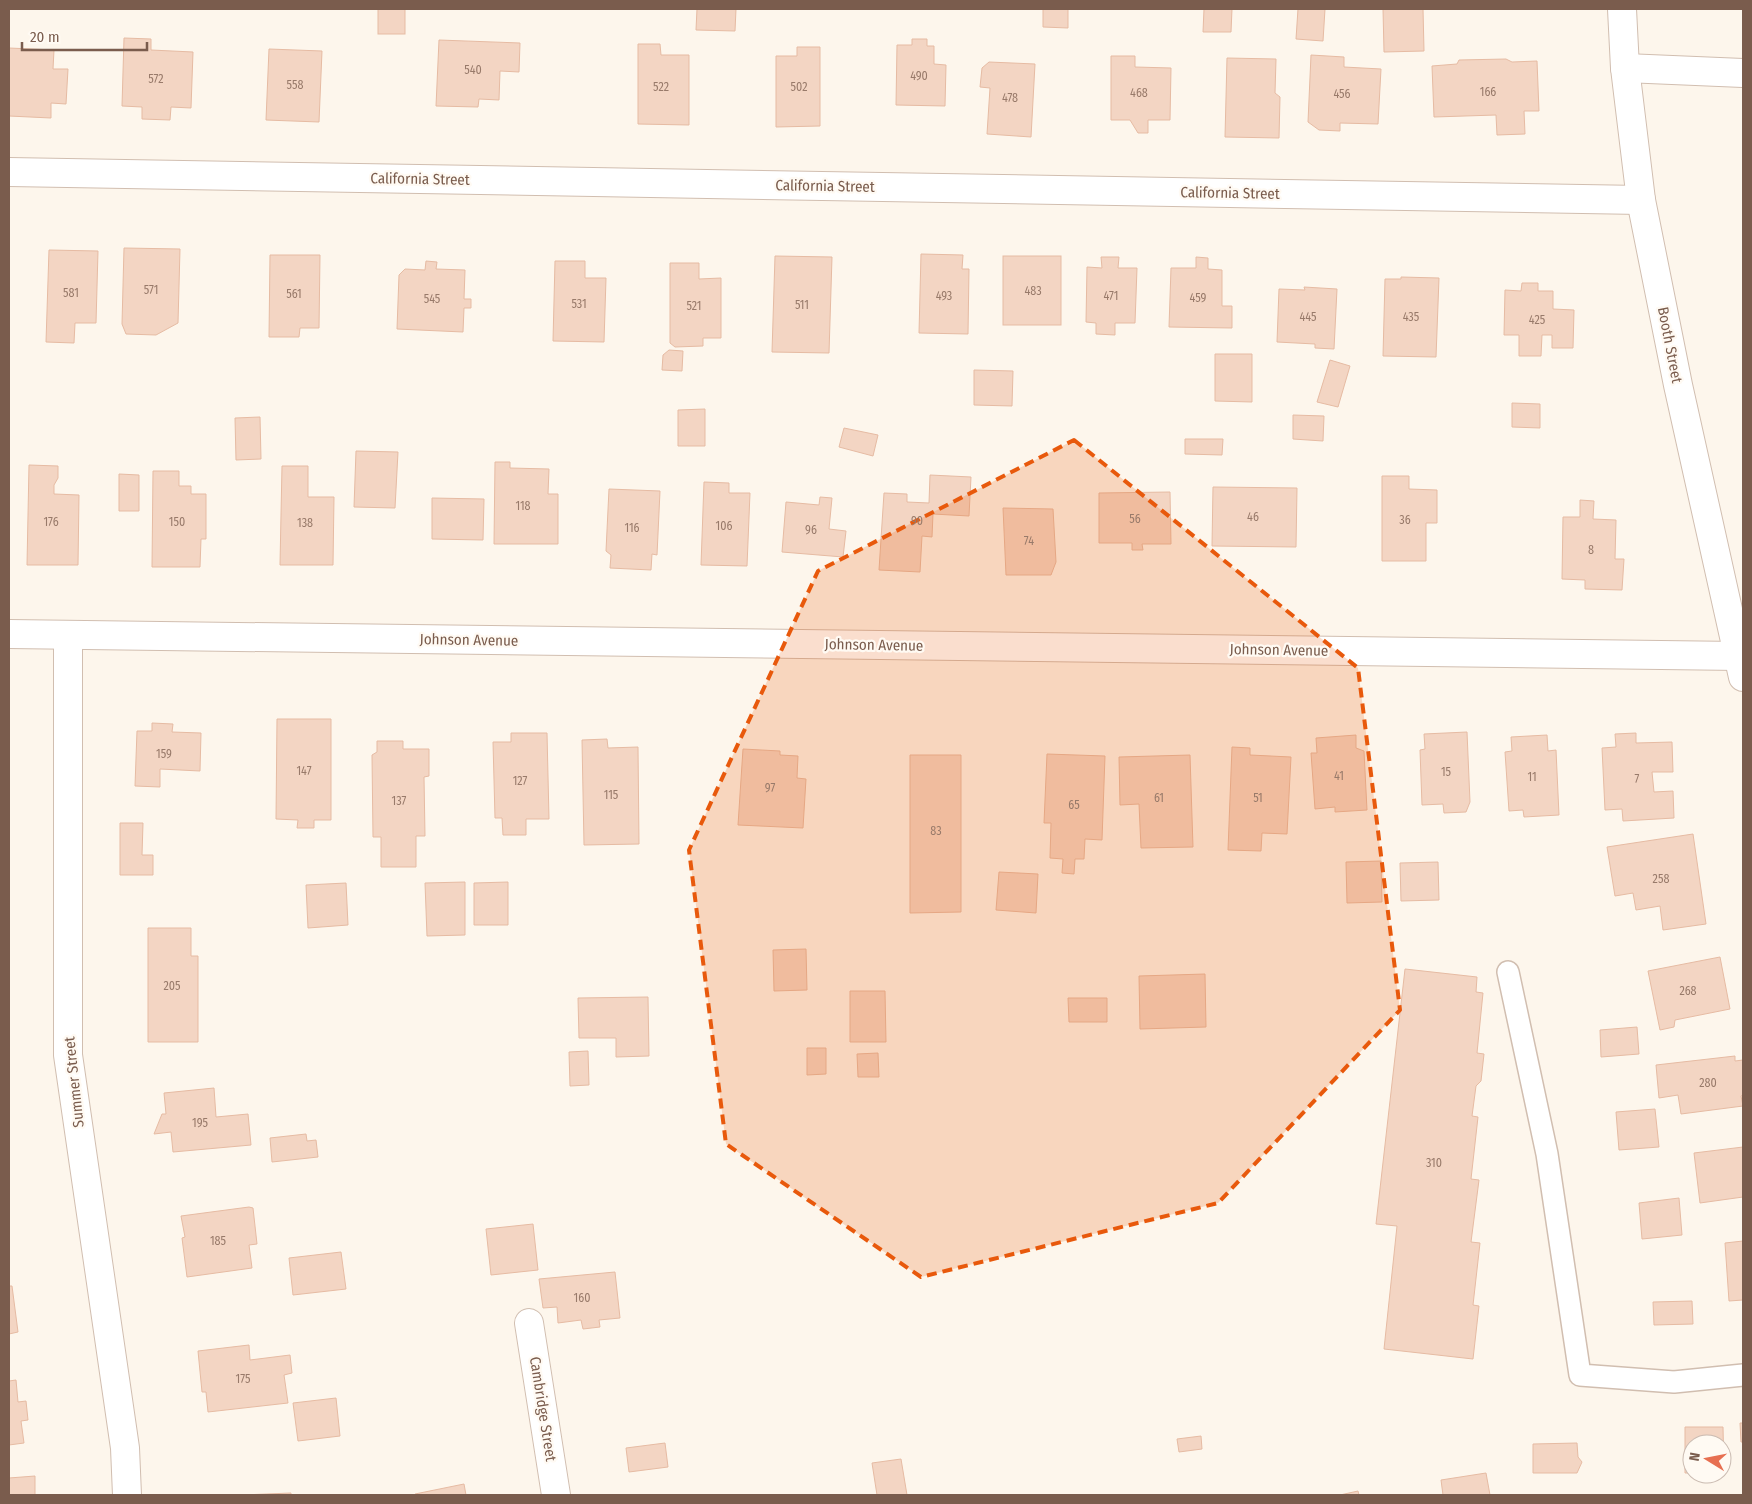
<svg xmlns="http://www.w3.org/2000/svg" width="1752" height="1504" font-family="'Fira Sans Condensed',sans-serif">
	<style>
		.building { fill: #f3d5c3; stroke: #e6bba3 }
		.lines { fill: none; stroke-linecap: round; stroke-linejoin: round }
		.lane-casing { stroke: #d1beb0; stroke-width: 24 }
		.street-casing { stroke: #d1beb0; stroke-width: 30 }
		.lane { stroke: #fff; stroke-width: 21 }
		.street { stroke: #fff; stroke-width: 28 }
		.marked { fill: #e8590c; fill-opacity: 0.2; stroke: #e8590c; stroke-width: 4; stroke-dasharray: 10 6; stroke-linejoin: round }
		.labels { text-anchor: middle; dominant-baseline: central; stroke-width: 4.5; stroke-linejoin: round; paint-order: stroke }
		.number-label { font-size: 12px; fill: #987a6a }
		.street-label { font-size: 15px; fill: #7a5c4d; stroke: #fffaf3 }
	</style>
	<rect width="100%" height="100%" fill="#fdf6ec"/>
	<g class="building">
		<rect x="378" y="9" width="27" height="25"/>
		<path d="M697,9H736L735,31L696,30Z"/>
		<path d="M1043,9H1068V28L1043,27Z"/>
		<path d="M1204,9H1232L1231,32H1203Z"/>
		<path d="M1298,9H1325L1323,41L1296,39Z"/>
		<path d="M1383,9H1423L1424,51L1384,52Z"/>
		<path d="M124,38L151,39V50L193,52L191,108L171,107L170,120L142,119V107L122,106Z"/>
		<path d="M912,39H927V46H934V64L946,65L945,106L896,105L897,45H912Z"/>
		<path d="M439,40L520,43L519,72L500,71L499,100L479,99L478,107L436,106Z"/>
		<path d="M638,44H660L661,55H689V125L638,124Z"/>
		<path d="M797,47H820V126L776,127V56H797Z"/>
		<path d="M9,48L54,50L53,69H68L66,104L51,103V118L9,116Z"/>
		<path d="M269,49L322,51L319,122L266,120Z"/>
		<path d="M1311,55L1344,57V67L1381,69L1378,124L1340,123V131L1319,130L1308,122Z"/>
		<path d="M1111,56H1135V67L1171,68L1170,120H1148V133H1138L1130,120H1111Z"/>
		<path d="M1227,58L1276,59L1275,93L1280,97L1279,138L1225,137Z"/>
		<path d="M1506,59L1512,62L1537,61L1539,111H1524L1525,134L1497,135L1496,115L1434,117L1432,66L1457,64L1459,60Z"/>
		<path d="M989,62L1035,64L1031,137L987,134L990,88L980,87L982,68Z"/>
		<path d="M124,248L180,249L178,323L156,335L126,334L122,324Z"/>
		<path d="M49,250L98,251L96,323H75L74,343L46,342Z"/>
		<path d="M921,254L963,255L962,269H969L968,334L919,333Z"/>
		<path d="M270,255H320L319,328H300L299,337H269Z"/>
		<path d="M775,256L832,257L829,353L772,352Z"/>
		<rect x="1003" y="256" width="58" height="69"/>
		<path d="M1101,257H1119L1118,268H1137L1135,323H1115V335L1096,334V323L1086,322L1087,267L1102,268Z"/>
		<path d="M1196,257L1208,258V269L1222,270V306H1232V328L1169,327L1171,268H1196Z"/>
		<path d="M426,261L437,262L436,269L465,270L464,299H471V308H464L463,332L397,329L399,275L405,269L425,270Z"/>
		<path d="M555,261H585V278H606L604,342L553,341Z"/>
		<path d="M670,263H699V279L721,278V338H703V346L675,347L670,343Z"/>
		<path d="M1401,277L1439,278L1436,357L1383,356L1385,279H1401Z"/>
		<path d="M1522,283H1538V291H1553V309L1574,310L1573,348H1552V335H1542L1541,356H1519V335H1504L1505,290L1521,291Z"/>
		<path d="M1304,287L1337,289L1334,349L1315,348V344L1277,342L1279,289L1305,290Z"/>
		<path d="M669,350L683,351L682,371L662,370L663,355Z"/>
		<path d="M1215,354H1252V402L1215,401Z"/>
		<path d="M1330,360L1350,366L1338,407L1317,402Z"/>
		<path d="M974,370L1013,371L1012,406L974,405Z"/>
		<path d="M1512,403L1540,404V428L1512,427Z"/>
		<path d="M705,409V446H678V410Z"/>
		<path d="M1293,415L1324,416L1323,441L1293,439Z"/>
		<path d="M260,417L261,459L236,460L235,418Z"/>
		<path d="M844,428L878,435L873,456L839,447Z"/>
		<path d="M1185,439H1223L1222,455L1185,454Z"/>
		<path d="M356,451L398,452L395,508L354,507Z"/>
		<path d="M495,462H510V468L549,469L548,494H558V544H494Z"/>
		<path d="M29,465L58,466V478L54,485V494L79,495L78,565H27Z"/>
		<path d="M282,466H308V497H334L333,565H280Z"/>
		<path d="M153,471H179V486H191V494H206V539H201L200,567H152Z"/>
		<path d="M119,474L139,475V511H119Z"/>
		<path d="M930,475L971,477L969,516L933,514L932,537L922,536L920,572L879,570L884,493L907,494V502L929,503Z"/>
		<path d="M1382,476H1409V489L1437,490V523H1426V561H1382Z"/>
		<path d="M704,482L729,483V493H750L747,566L701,565Z"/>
		<path d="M1213,487L1297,488L1296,547L1212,546Z"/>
		<path d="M609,489L660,491L657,555L652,554L651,570L610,568L611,555L606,551Z"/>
		<path d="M1170,492L1171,544H1142L1143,550H1132V543H1099V493Z"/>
		<path d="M820,497L832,498L829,529L846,531L843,557L782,552L786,502L819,505Z"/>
		<path d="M432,498L484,499L483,540L432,539Z"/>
		<path d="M1580,500L1594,501L1593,519L1616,520L1615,559H1624L1622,590L1585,589V580L1562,579L1563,517H1580Z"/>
		<path d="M1003,508L1053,509L1056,562L1051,575H1006Z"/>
		<path d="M277,719H331V820H314V828H297L298,820L276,819Z"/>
		<path d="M152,723L173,724L172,732L201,733L200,771L160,769V787L135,786L137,731H152Z"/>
		<path d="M1467,732L1470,802L1466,812L1444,813L1443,804L1422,805L1420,750L1425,749L1424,734Z"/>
		<path d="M511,733H547L549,819H526V835H503L502,818H495L493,742H511Z"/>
		<path d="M1636,733V743L1672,742L1673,772H1652L1654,792L1673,791L1674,818L1623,821L1622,809L1605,810L1602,748L1616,747L1615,734Z"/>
		<path d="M1356,735V748L1364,751L1367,810L1335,812V807L1315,809L1311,753H1317L1316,738Z"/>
		<path d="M1547,735L1548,751L1556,750L1559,815L1524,817L1523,810L1509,811L1505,752L1512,751L1511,737Z"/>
		<path d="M607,739L608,748L638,747L639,844L584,845L582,740Z"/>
		<path d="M377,741H403V749H429V776L424,777L425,836H416V867H381V837H373L372,755L377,752Z"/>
		<path d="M1232,747L1250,748V755L1291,757L1287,834L1262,833L1261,851L1228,850Z"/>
		<path d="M743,749L780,751V755L798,756L797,778L806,779L803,828L738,825Z"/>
		<path d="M1047,754L1105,756L1102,840L1085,839L1084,859H1075L1074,874L1062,873L1063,859L1050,858L1051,823H1044Z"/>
		<path d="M910,755H961V912L910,913Z"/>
		<path d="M1190,755L1193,847L1141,848L1139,804L1120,805L1119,757Z"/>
		<path d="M120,823H143L142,855H153V875H120Z"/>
		<path d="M1693,834L1706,924L1663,930L1660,906L1636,910L1633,893L1615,896L1607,847Z"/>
		<path d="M1381,861L1382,902L1347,903L1346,862Z"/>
		<path d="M1438,862L1439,900L1401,901L1400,863Z"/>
		<path d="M999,872L1038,874L1036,913L996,910Z"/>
		<path d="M465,882V935L427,936L425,883Z"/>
		<path d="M508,882V925H474V883Z"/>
		<path d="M346,883L348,925L308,928L306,885Z"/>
		<path d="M148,928H191V956H198V1042H148Z"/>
		<path d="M806,949L807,990L774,991L773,950Z"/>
		<path d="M1720,957L1730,1009L1675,1020L1674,1027L1660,1030L1648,971Z"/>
		<path d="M1405,969L1477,977L1476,992L1483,993L1477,1053L1484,1054L1481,1081L1476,1086L1472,1116L1478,1117L1471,1179L1479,1180L1471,1242L1480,1243L1473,1305L1479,1306L1473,1359L1384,1349L1397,1226L1376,1224Z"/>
		<path d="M1205,974L1206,1027L1140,1029L1139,976Z"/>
		<path d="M850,991H885L886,1042H850Z"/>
		<path d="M648,997L649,1056L616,1057V1038H579L578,998Z"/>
		<path d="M1068,998H1107V1022H1069Z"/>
		<path d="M1637,1027L1639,1054L1601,1057L1600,1030Z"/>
		<path d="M807,1048H826V1074L807,1075Z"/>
		<path d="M588,1051L589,1085L570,1086L569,1052Z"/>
		<path d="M878,1053L879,1077H858L857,1054Z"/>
		<path d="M1735,1056V1061L1743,1060V1095L1741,1096L1743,1106L1681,1114L1678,1095L1659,1098L1656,1065Z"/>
		<path d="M214,1088L216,1117L248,1114L251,1145L173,1152L171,1132L154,1134L162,1114H166L164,1093Z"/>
		<path d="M1655,1109L1659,1147L1619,1150L1616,1112Z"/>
		<path d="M306,1134L307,1141L316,1140L318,1157L272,1162L270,1138Z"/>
		<path d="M1743,1147V1197L1700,1203L1694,1153Z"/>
		<path d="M1679,1198L1682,1235L1642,1239L1639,1203Z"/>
		<path d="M249,1207L253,1208L257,1244L249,1245L252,1268L187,1277L182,1238L185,1237L181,1216Z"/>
		<path d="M533,1224L538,1270L491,1275L486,1229Z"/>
		<path d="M1743,1241V1300L1729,1301L1725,1243Z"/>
		<path d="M341,1252L346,1289L293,1295L289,1258Z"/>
		<path d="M615,1272L620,1318L599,1320L600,1327L583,1329L581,1320L558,1323L557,1307L543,1308L539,1279Z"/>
		<path d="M9,1286H12L18,1332L9,1334Z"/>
		<path d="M1692,1301L1693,1324L1654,1325L1653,1302Z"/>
		<path d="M249,1345L250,1360L290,1355L292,1373L284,1375L288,1403L208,1412L206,1392H202L198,1351Z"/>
		<path d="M16,1380L18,1402L26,1401L28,1420L21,1421L24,1443L9,1445V1381Z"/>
		<path d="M336,1398L340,1436L298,1441L293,1403Z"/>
		<path d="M1740,1423H1743V1442H1741Z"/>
		<path d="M1685,1427H1723L1724,1473H1722V1444H1692V1473H1685Z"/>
		<path d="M1201,1436L1202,1449L1179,1452L1177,1439Z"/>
		<path d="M665,1443L668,1467L629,1472L626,1448Z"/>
		<path d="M1577,1443L1578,1457L1582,1462L1577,1473H1533V1444Z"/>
		<path d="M901,1459L907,1495H877L872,1463Z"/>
		<path d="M1486,1473L1490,1495H1443L1441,1480Z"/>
		<path d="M35,1476V1495H9V1478Z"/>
		<path d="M464,1484L466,1495H416L415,1494Z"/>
		<path d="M1358,1491L1359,1495H1340Z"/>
		<path d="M291,1493V1495H242Z"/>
	</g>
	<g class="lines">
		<g class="lane-casing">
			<path id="lane" d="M1508,972L1547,1154L1580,1375L1674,1382L1743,1375"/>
		</g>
		<g class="street-casing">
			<g id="street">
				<path d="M1622,9L1625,68L1641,200L1678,385L1743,677"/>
				<path d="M1625,68L1743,73"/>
				<path d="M9,172L1641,200"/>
				<path d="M9,634L1739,656"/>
				<path d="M68,635V1055L125,1448L127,1495"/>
				<path d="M529,1323L556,1495"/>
			</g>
		</g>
		<use href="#lane" class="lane"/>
		<use href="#street" class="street"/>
	</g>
	<path class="marked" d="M1074,440L1358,668L1400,1010L1218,1203L921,1277L726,1144L689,850L818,571Z"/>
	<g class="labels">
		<g class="number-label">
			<text x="473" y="70">540</text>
			<text x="919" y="76">490</text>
			<text x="156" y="79">572</text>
			<text x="295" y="85">558</text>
			<text x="661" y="87">522</text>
			<text x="799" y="87">502</text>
			<text x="1488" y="92">166</text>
			<text x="1139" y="93">468</text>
			<text x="1342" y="94">456</text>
			<text x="1010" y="98">478</text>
			<text x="151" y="290">571</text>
			<text x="1033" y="291">483</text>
			<text x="71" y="293">581</text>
			<text x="294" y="294">561</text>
			<text x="944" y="296">493</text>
			<text x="1111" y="296">471</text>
			<text x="1198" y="298">459</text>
			<text x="432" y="299">545</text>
			<text x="579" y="304">531</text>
			<text x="802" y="305">511</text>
			<text x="694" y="306">521</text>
			<text x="1308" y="317">445</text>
			<text x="1411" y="317">435</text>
			<text x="1537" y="320">425</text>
			<text x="523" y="506">118</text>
			<text x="1253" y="517">46</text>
			<text x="1135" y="519">56</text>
			<text x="1405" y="520">36</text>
			<text x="917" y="521">90</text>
			<text x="51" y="522">176</text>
			<text x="177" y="522">150</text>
			<text x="305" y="523">138</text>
			<text x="724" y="526">106</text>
			<text x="632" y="528">116</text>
			<text x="811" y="530">96</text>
			<text x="1029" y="541">74</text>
			<text x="1591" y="550">8</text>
			<text x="164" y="754">159</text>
			<text x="304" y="771">147</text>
			<text x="1446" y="772">15</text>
			<text x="1339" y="776">41</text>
			<text x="1532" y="777">11</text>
			<text x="1637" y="779">7</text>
			<text x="520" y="781">127</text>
			<text x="770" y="788">97</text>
			<text x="611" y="795">115</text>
			<text x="1159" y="798">61</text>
			<text x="1258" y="798">51</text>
			<text x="399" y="801">137</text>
			<text x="1074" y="805">65</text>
			<text x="936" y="831">83</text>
			<text x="1661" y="879">258</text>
			<text x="172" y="986">205</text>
			<text x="1688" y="991">268</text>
			<text x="1708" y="1083">280</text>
			<text x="200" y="1123">195</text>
			<text x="1434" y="1163">310</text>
			<text x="218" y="1241">185</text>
			<text x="582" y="1298">160</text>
			<text x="243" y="1379">175</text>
		</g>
		<g class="street-label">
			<text transform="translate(420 179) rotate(1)">California Street</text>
			<text transform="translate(825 186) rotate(1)">California Street</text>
			<text transform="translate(1230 193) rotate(1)">California Street</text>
			<text transform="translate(1670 345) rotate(79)">Booth Street</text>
			<text transform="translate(469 640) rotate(1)">Johnson Avenue</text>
			<text transform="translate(874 645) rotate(1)">Johnson Avenue</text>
			<text transform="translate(1279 650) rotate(1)">Johnson Avenue</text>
			<text transform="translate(74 1082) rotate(-96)">Summer Street</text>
			<text transform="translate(543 1409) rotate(81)">Cambridge Street</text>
		</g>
	</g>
	<rect width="1752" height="1504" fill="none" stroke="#7a5c4d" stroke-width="20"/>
	<g transform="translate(1707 1459) rotate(280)"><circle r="24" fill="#fffaf3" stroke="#cabbb1"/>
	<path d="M0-4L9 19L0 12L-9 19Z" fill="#e76f51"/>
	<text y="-8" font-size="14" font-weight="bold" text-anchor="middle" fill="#7a5c4d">N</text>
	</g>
	<path d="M22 42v8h125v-8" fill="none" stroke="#7a5c4d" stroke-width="2.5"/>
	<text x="30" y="42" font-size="15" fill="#7a5c4d" stroke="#fffaf3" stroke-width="4" paint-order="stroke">20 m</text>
</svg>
